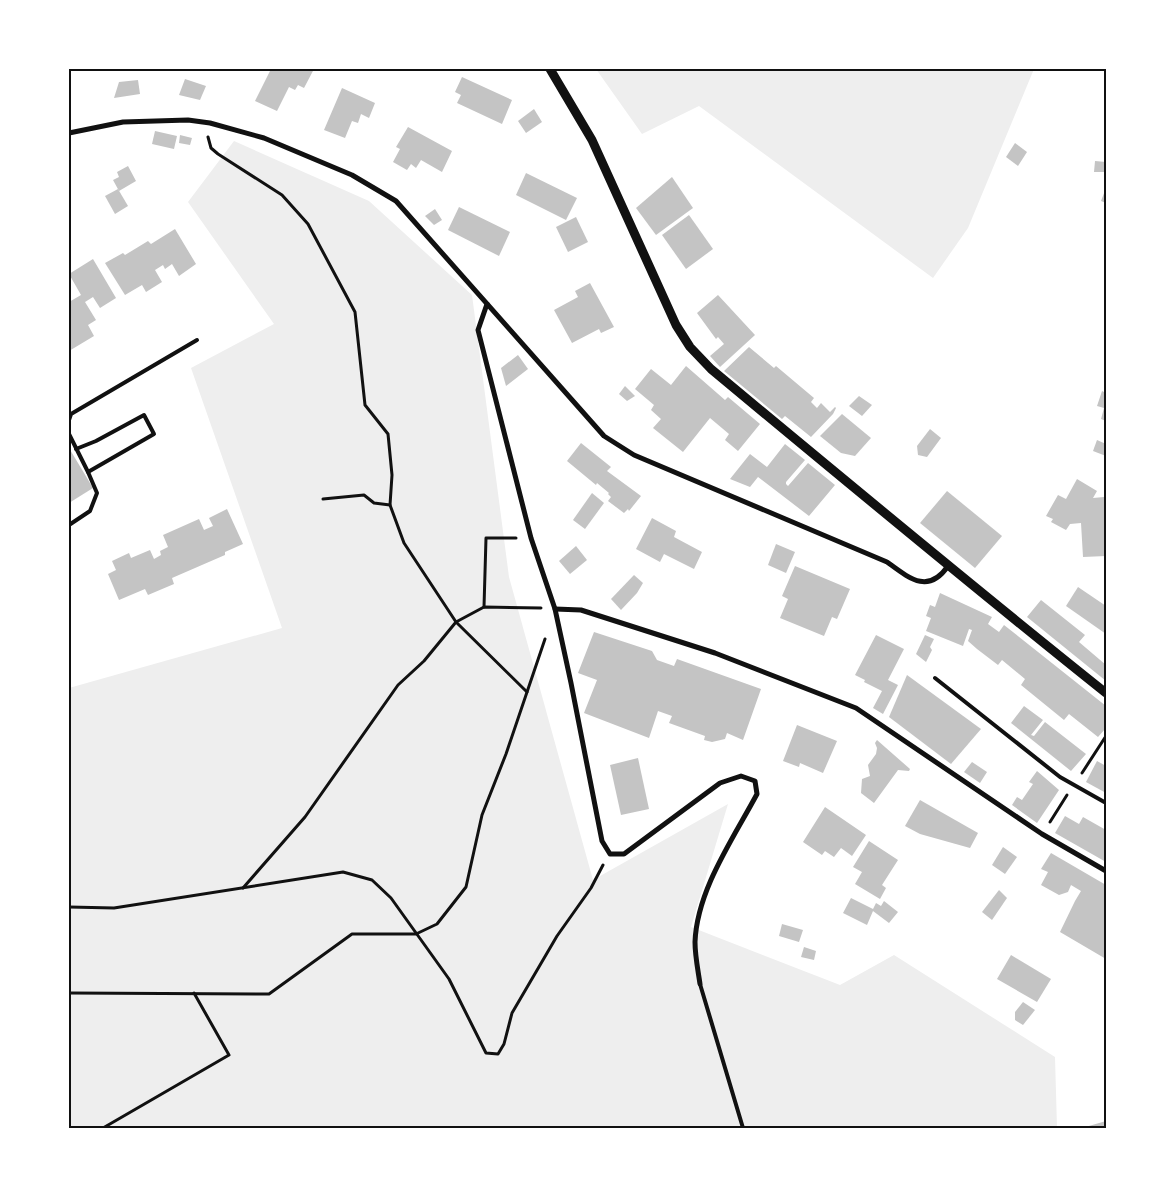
<svg xmlns="http://www.w3.org/2000/svg" width="1175" height="1197" font-family="Commissioner,sans-serif">
	<style>
		.green { fill: #eee }
		.building { fill: #c4c4c4 }
		.lines { fill: none; stroke-linecap: round; stroke-linejoin: round }
		.path { stroke: #111; stroke-width: 3 }
		.service { stroke: #111; stroke-width: 4 }
		.minor { stroke: #111; stroke-width: 5 }
		.tertiary { stroke: #111; stroke-width: 9 }
		.neatline { fill: none; stroke: #111; stroke-width: 2 }
	</style>
	<rect width="100%" height="100%" fill="#fff"/>
	<g class="green">
		<path d="M596,69H1034L968,228L933,278L699,106L642,134Z"/>
		<path d="M234,141L369,201L472,295L509,577L593,880L728,804L691,927L840,985L894,955L1055,1057L1057,1128H69V688L282,628L191,368L274,324L188,202Z"/>
	</g>
	<g class="building">
		<path d="M271,69H314L304,88L298,85L295,90L289,87L277,111L255,101Z"/>
		<path d="M462,77L512,100L502,124L457,103L461,95L455,92Z"/>
		<path d="M185,79L206,86L200,100L179,95Z"/>
		<path d="M138,80L140,94L114,98L119,82Z"/>
		<path d="M342,88L375,103L369,118L361,114L358,123L352,121L345,138L324,130Z"/>
		<path d="M534,109L542,122L526,133L518,121Z"/>
		<path d="M408,127L452,151L442,172L421,160L416,168L411,164L407,170L393,162L400,149L396,147Z"/>
		<path d="M155,131L177,136L174,149L152,144Z"/>
		<path d="M180,135L192,138L190,145L179,143Z"/>
		<path d="M1015,143L1027,152L1018,166L1006,157Z"/>
		<path d="M1095,161L1106,162V172H1094Z"/>
		<path d="M128,166L136,181L119,191L113,180L119,177L117,172Z"/>
		<path d="M526,173L577,198L566,220L516,195Z"/>
		<path d="M672,177L693,208L656,235L636,208Z"/>
		<path d="M1106,188V203L1101,201Z"/>
		<path d="M118,189L128,206L115,214L105,196Z"/>
		<path d="M459,207L510,232L499,256L448,230Z"/>
		<path d="M435,209L442,220L434,225L425,216Z"/>
		<path d="M689,215L713,249L686,269L662,235Z"/>
		<path d="M576,217L588,242L568,252L556,227Z"/>
		<path d="M175,229L196,264L179,276L172,264L165,269L163,265L155,270L162,282L146,292L142,285L125,295L105,263L123,253L125,255L148,241L151,244Z"/>
		<path d="M93,259L116,298L100,308L93,297L85,302L96,320L88,325L94,336L69,351V302L81,295L69,274Z"/>
		<path d="M590,283L614,327L601,333L599,329L572,343L554,310L578,297L575,291Z"/>
		<path d="M718,295L755,335L720,367L710,356L724,344L718,337L716,339L697,313Z"/>
		<path d="M749,347L774,368L776,366L814,398L811,402L817,408L821,403L830,412L835,407L836,408L833,414L811,437L785,416L782,419L724,371Z"/>
		<path d="M518,355L528,369L506,386L501,368Z"/>
		<path d="M686,366L725,400L728,397L760,424L738,451L725,440L729,434L710,418L683,452L653,428L661,419L651,410L654,405L635,389L651,369L671,385Z"/>
		<path d="M625,386L635,396L627,401L619,394Z"/>
		<path d="M1106,387V421L1101,419L1104,408L1097,406L1102,391L1104,392Z"/>
		<path d="M859,396L872,405L862,416L849,406Z"/>
		<path d="M842,414L871,438L855,456L841,453L820,436Z"/>
		<path d="M930,429L941,438L927,457L918,455L917,446Z"/>
		<path d="M1097,440L1106,444V456L1093,451Z"/>
		<path d="M581,443L611,467L607,471L641,496L629,511L628,509L624,513L608,501L611,497L608,494L609,493L597,483L596,485L567,461Z"/>
		<path d="M785,444L805,460L786,482V484L788,486L808,463L835,485L809,516L758,477L750,487L730,479L750,454L767,467Z"/>
		<path d="M69,448L93,488L69,503Z"/>
		<path d="M1077,479L1097,491L1093,498L1104,497V493H1106V556L1083,557L1081,523L1070,524L1066,530L1051,522L1053,519L1046,516L1058,495L1066,499Z"/>
		<path d="M947,491L1002,536L975,568L920,523Z"/>
		<path d="M592,493L604,503L585,529L573,520Z"/>
		<path d="M227,509L243,544L225,552V555L172,578L174,584L148,595L145,589L119,600L108,574L116,570L112,561L129,553L131,558L150,550L154,559L161,555L160,551L168,547L163,535L199,519L204,530L213,526L209,518Z"/>
		<path d="M652,518L676,531L674,537L702,552L694,569L664,554L660,562L636,549Z"/>
		<path d="M776,544L795,552L786,573L768,565Z"/>
		<path d="M576,546L587,560L570,574L559,561Z"/>
		<path d="M795,566L850,589L837,619L832,617L824,636L780,618L788,599L782,596Z"/>
		<path d="M634,575L643,583L637,593L621,610L611,599Z"/>
		<path d="M1078,587L1106,606V634L1066,606Z"/>
		<path d="M940,593L992,617L988,624L999,632L1004,625L1106,706V728L1098,737L1069,714L1064,720L1021,685L1025,679L1002,660L998,665L977,649L968,641L972,630L969,629L963,646L926,631L931,618L926,616L930,605L935,607Z"/>
		<path d="M1041,600L1085,635L1079,642L1106,665V681L1027,617Z"/>
		<path d="M594,632L652,651L657,660L674,666L677,659L761,689L743,740L727,733L725,739L712,742L704,740L705,736L669,723L672,716L658,711L649,738L584,713L597,680L578,673Z"/>
		<path d="M876,635L904,649L888,680L898,685L883,714L873,708L882,691L864,682L865,680L855,675Z"/>
		<path d="M925,635L934,639L930,647L932,650L926,662L916,654Z"/>
		<path d="M907,675L981,729L951,764L889,717Z"/>
		<path d="M1024,706L1043,720L1031,735L1034,736L1045,722L1086,754L1071,771L1011,723Z"/>
		<path d="M797,725L837,741L823,773L800,763L799,767L783,761Z"/>
		<path d="M877,740L910,769L909,771L898,770L874,803L861,793L862,779L870,776L868,765L876,754L877,748L875,743Z"/>
		<path d="M638,758L649,809L621,815L610,765Z"/>
		<path d="M1097,761L1106,766V793L1086,782Z"/>
		<path d="M972,762L987,772L980,783L964,772Z"/>
		<path d="M1037,771L1059,790L1037,823L1012,805L1017,797L1022,800L1033,784L1029,782Z"/>
		<path d="M920,800L978,833L970,848L920,834L905,826Z"/>
		<path d="M825,807L866,835L852,856L841,848L834,857L825,851L822,855L803,842Z"/>
		<path d="M1065,816L1079,824L1083,817L1106,830V862L1055,833Z"/>
		<path d="M869,841L898,860L882,885L886,888L880,899L855,884L862,872L853,867Z"/>
		<path d="M1003,847L1017,857L1005,874L992,865Z"/>
		<path d="M1051,853L1106,885V959L1060,932L1075,901L1081,891L1071,885L1068,892L1059,895L1041,885L1048,872L1041,869Z"/>
		<path d="M999,890L1007,898L992,920L982,912Z"/>
		<path d="M851,898L873,909L876,903L881,906L884,901L898,912L889,923L873,911L867,925L843,913Z"/>
		<path d="M782,924L803,930L799,942L779,936Z"/>
		<path d="M804,947L816,951L814,960L801,957Z"/>
		<path d="M1011,955L1051,979L1037,1002L997,979Z"/>
		<path d="M1023,1002L1035,1010L1023,1025L1015,1020V1012Z"/>
		<path d="M1106,1121V1128H1082Z"/>
	</g>
	<g class="lines">
		<g class="path">
			<path d="M208,137L211,148L218,154L282,195L308,224L355,312L365,405L388,434L392,475L390,505L404,543L456,622L527,692"/>
			<path d="M323,499L364,495L374,503L390,505"/>
			<path d="M484,607L486,538H516"/>
			<path d="M1082,773L1106,736"/>
			<path d="M1050,822L1067,795"/>
			<path d="M243,888L305,817L398,685L424,661L456,622L484,607L541,608"/>
			<path d="M69,907L114,908L343,872L372,880L391,898L449,979L486,1053L498,1054L504,1044L512,1013L557,936L591,888L603,865"/>
			<path d="M69,993L269,994L352,934H416L437,924L466,887L482,815L506,754L545,639"/>
			<path d="M103,1128L229,1055L194,993"/>
		</g>
		<g class="service">
			<path d="M69,420L71,414L197,340"/>
			<path d="M69,434L88,472L97,493L90,511L69,525"/>
			<path d="M76,449L96,441L144,415L154,434L88,472"/>
			<path d="M935,678L1060,777L1106,803"/>
			<path d="M700,984L743,1128"/>
		</g>
		<g class="minor">
			<path d="M69,133L123,122L188,120L210,123L264,138L352,175L396,201L604,436L634,455L887,562C909,578 928,595 948,566"/>
			<path d="M487,304L478,330L531,538L555,609L571,683L602,841L610,854H624L720,783L741,776L755,781L757,794C733,839 697,890 695,942C695,956 698,970 700,984"/>
			<path d="M555,609L581,610L715,653L856,708L1042,834L1106,871"/>
		</g>
		<path class="tertiary" d="M550,69L592,140L676,325L690,347L711,369C842,478 973,587 1106,693"/>
	</g>
	<rect width="1175" height="1197" fill="none" stroke="#ffffff" stroke-width="140"/>
	<rect x="70" y="70" width="1035" height="1057" class="neatline"/>
</svg>
